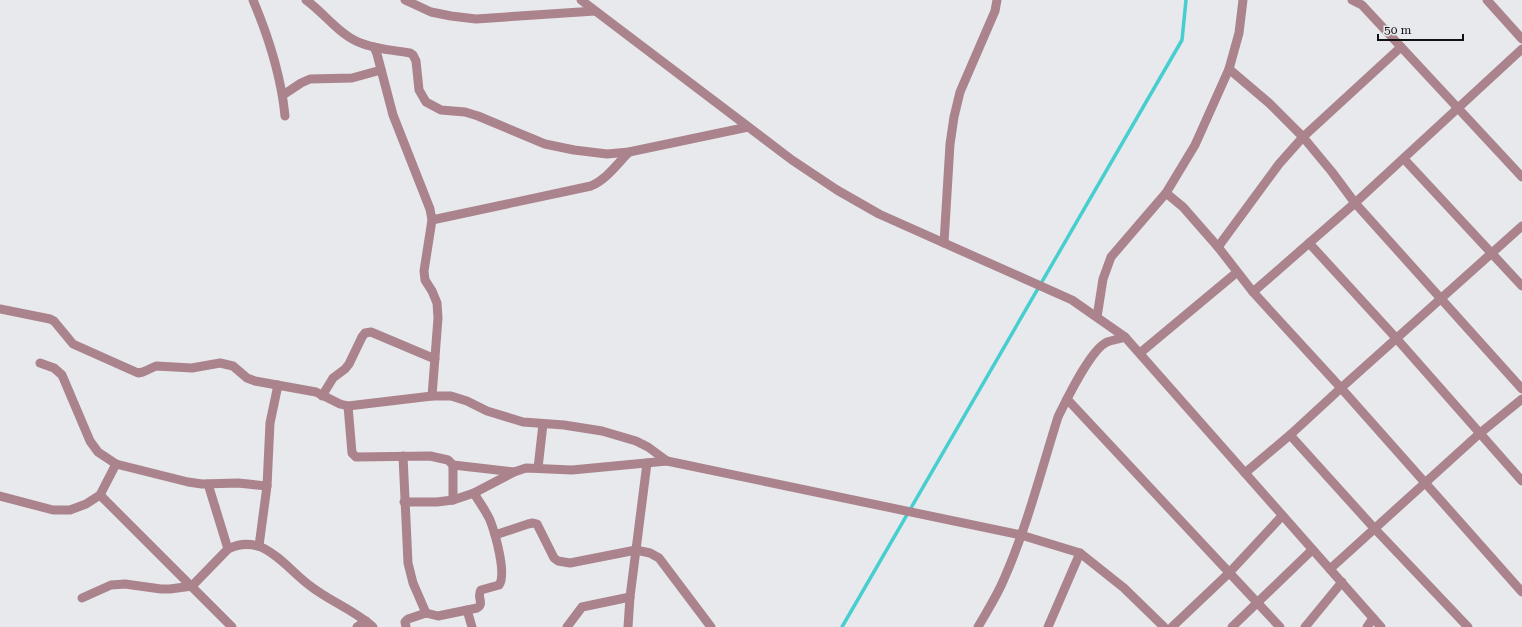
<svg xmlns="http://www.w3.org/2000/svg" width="1522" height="627" font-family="'Roboto Serif',serif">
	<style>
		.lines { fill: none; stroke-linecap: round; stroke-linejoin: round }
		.stream { stroke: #47cecf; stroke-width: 3.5 }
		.street { stroke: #ab838d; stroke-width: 9 }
	</style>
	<rect width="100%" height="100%" fill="#e7e9ed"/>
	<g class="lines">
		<path class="stream" d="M842,627L1182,40L1186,0"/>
		<g class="street">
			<path d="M253,0C269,38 281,75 285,116"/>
			<path d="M306,0C323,12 337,32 356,41C373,49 392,50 410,53L413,55L416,61L419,90L426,102L441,110L465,112L478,116L545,144L574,150L607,154L629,152L748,127"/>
			<path d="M405,0L431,12L451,16L476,19L595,11"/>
			<path d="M581,0L792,160L837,190L879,214L1072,300L1125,337L1381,627"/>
			<path d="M1352,0L1362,5L1522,177"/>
			<path d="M1487,0L1522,39"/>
			<path d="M374,47L377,54L393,115L430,209L432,220L424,271L425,280L432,291L437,303L438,318L432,396"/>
			<path d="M1401,47L1303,137L1332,172L1355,203L1522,389"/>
			<path d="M283,95L301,83L310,79L352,78L381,70"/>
			<path d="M1404,159L1522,286"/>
			<path d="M1166,193L1183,207L1218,247L1253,292L1341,388L1522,592"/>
			<path d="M432,220L591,186C607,179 617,164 629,152"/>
			<path d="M944,243L950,144L954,117L960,92L995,11L997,0"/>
			<path d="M1309,243L1396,338L1522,481"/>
			<path d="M1218,247L1279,164L1303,137L1269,103L1229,69"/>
			<path d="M1253,292L1355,203L1522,49"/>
			<path d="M0,309L50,319L54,321L73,344L138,373L143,372L156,366L192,368L220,363L233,366L247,378L255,381L316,392L340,404L348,406L432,396H451L467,401L487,411L523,422L564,425L602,431L636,441L648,447L667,461"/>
			<path d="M1097,317L1103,279L1111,257L1166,193L1195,145L1229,69L1239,33L1243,0"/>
			<path d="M1140,353L1236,273"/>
			<path d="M40,363L54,368L62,375L90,441L98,452L116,464L188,482L202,484L238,483L267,486"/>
			<path d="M322,396L333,378L345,369L349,364L362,337L365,333L371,332L435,359"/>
			<path d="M1067,399L1280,627"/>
			<path d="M348,406L352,453L356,457L430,456L448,460L453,465L514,472"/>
			<path d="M1290,435L1374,528L1468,627"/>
			<path d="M403,456L408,563L413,583L426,613"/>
			<path d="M538,468L543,424"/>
			<path d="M1245,473L1290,435L1341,388L1522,226"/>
			<path d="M208,484L228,549"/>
			<path d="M100,495L232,627"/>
			<path d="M0,496L53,510H70L86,504L100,495L116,464"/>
			<path d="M453,500V465"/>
			<path d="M404,502H437L453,500L474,493L514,472L526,468L572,470L667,461L1021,535L1080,553L1124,588L1164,627"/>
			<path d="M495,535L528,524L533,523L537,524L554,558L558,561L570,563L636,550L650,553L659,558L711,627"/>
			<path d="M259,546L267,486L270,423L278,385"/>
			<path d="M1330,569L1479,434L1522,399"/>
			<path d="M82,598L111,585L125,584L161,589H170L192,586L228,549C238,544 250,543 261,547C279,555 293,573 309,585C329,601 354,610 373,627"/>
			<path d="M467,610L472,627"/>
			<path d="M357,627L366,621"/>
			<path d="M406,627L405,622L408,619L426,613L438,616L477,608C485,604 476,596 481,590L499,585C507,574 495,533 490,520C486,511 479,502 474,493"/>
			<path d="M567,627L582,607L630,597"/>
			<path d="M628,627L630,597L647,463"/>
			<path d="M978,627C987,611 997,596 1004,579C1027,527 1041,471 1058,417C1067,399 1090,350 1107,342C1113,340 1119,339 1125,337"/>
			<path d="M1048,627L1080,553"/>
			<path d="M1172,627L1229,573L1282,516"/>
			<path d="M1232,627L1312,550"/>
			<path d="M1305,627L1342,582"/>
			<path d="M1367,627L1373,618"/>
		</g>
	</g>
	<path d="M1378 34v6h85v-6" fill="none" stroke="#101113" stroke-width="2"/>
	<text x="1384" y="34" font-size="12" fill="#101113" stroke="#e7e9ed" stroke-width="3" paint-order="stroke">50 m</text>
</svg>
